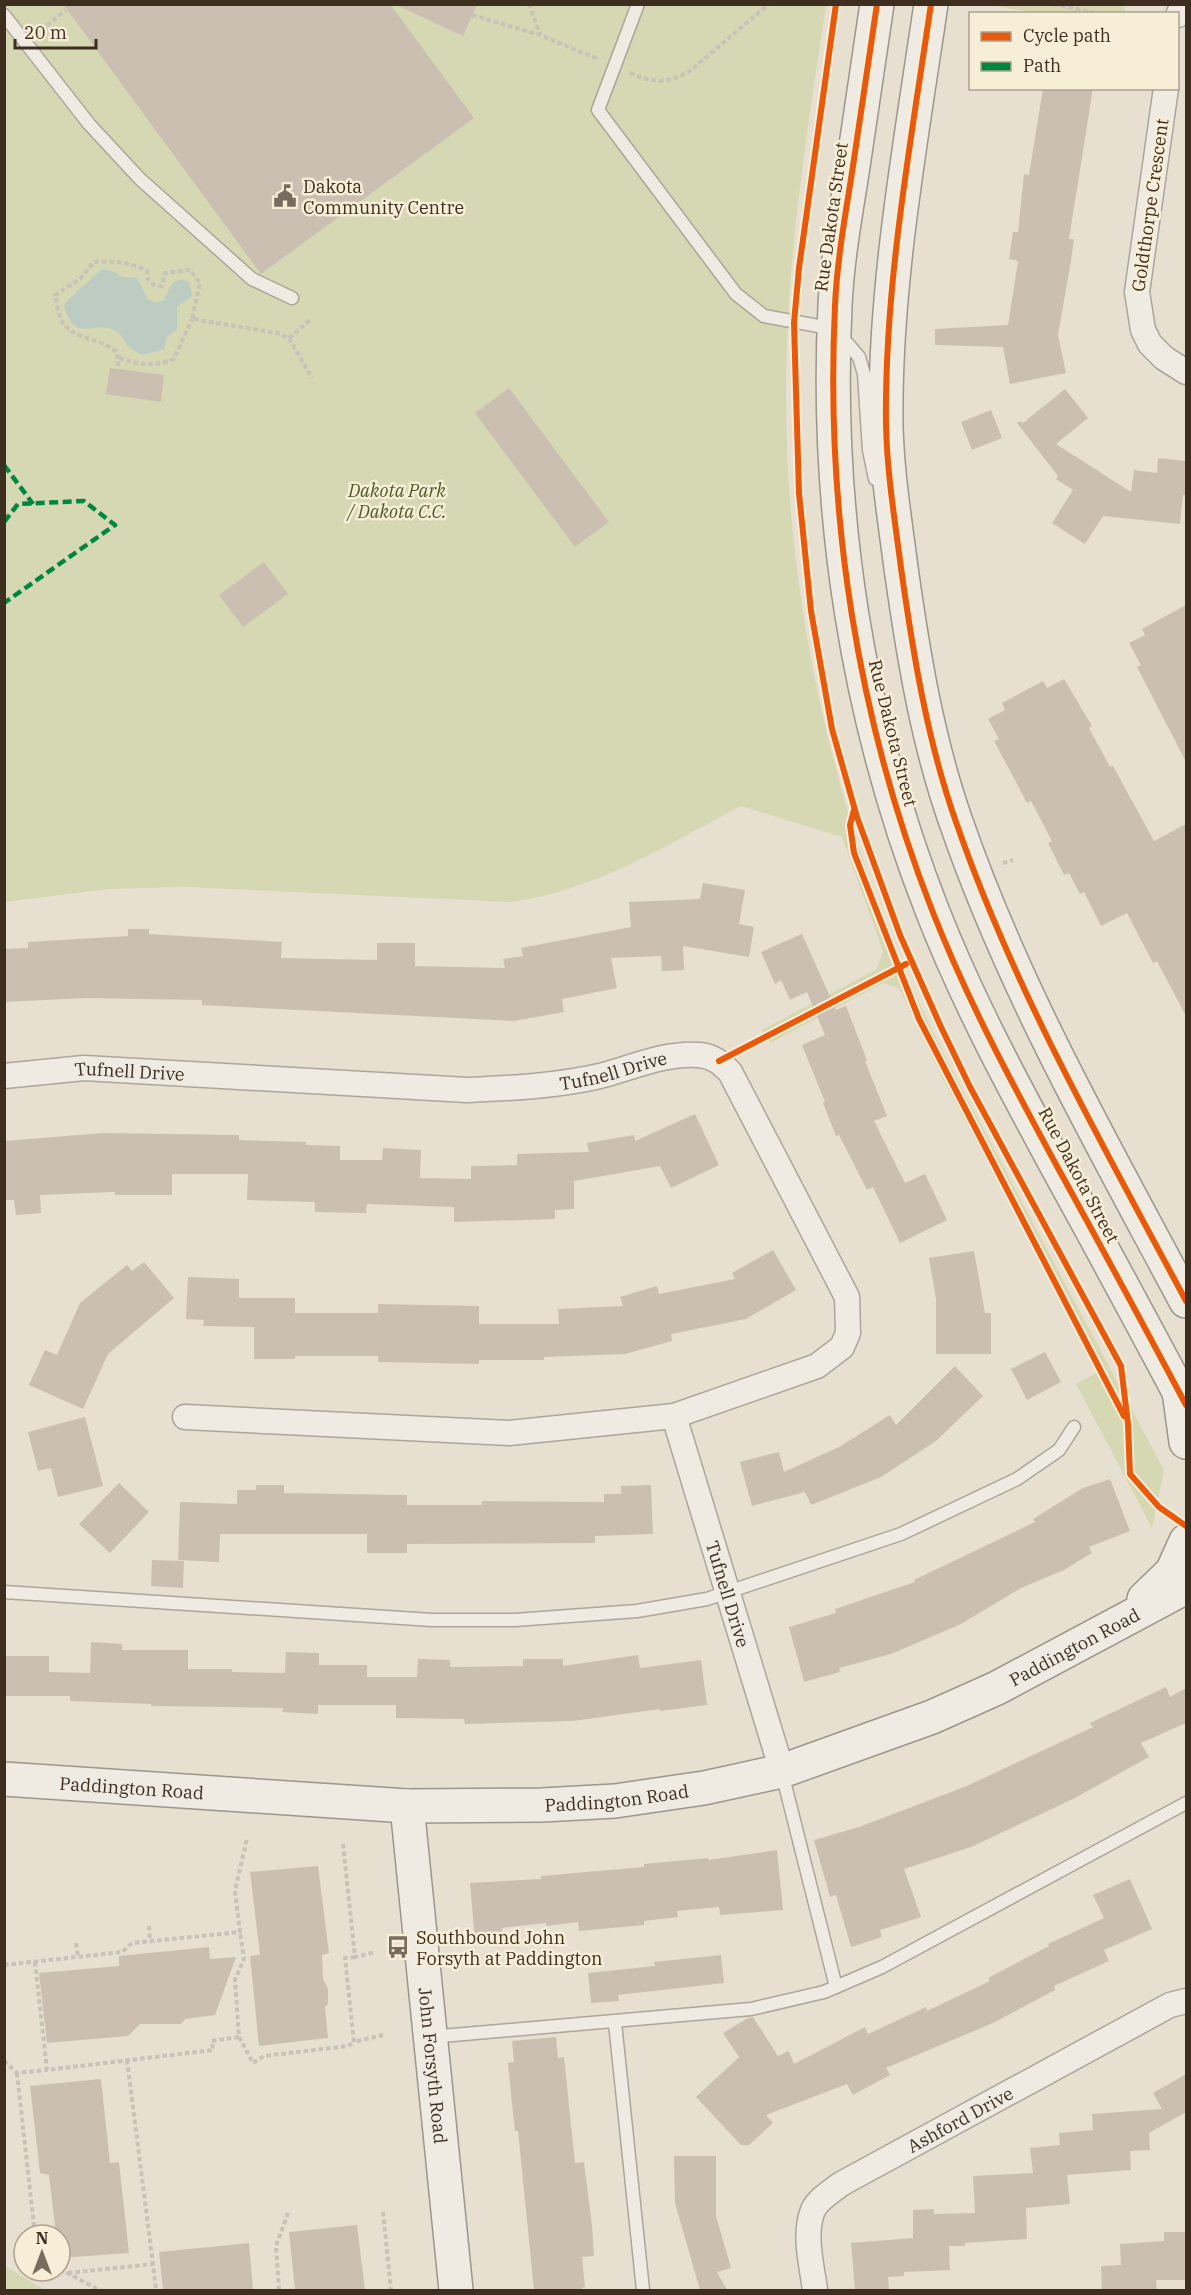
<svg xmlns="http://www.w3.org/2000/svg" width="1191" height="2295" font-family="'IBM Plex Serif',serif">
	<style>
		.green { fill: #d6d7b3 }
		.water { fill: #bcccc2 }
		.building { fill: #cbbfb2 }
		.lines { fill: none; stroke-linecap: round; stroke-linejoin: round }
		.lane-casing { stroke: #ada599; stroke-width: 15 }
		.street-casing { stroke: #ada599; stroke-width: 27 }
		.secondary-casing { stroke: #9c958a; stroke-width: 36 }
		.path { stroke: #c8c2b9; stroke-width: 4; stroke-dasharray: 4.5 3; stroke-linecap: butt }
		.lane { stroke: #efebe3; stroke-width: 12 }
		.street { stroke: #efebe3; stroke-width: 24 }
		.secondary { stroke: #efebe3; stroke-width: 33 }
		.quiet { stroke: #00873e; stroke-width: 4.5; stroke-dasharray: 9 4.5; stroke-linecap: butt }
		.cycleway-casing { stroke: #f7eed8; stroke-width: 10 }
		.cycleway { stroke: #e8590c; stroke-width: 6 }
		.labels { text-anchor: middle; dominant-baseline: central; stroke-width: 5; stroke-linejoin: round; paint-order: stroke }
		.poi-label { font-size: 18px; fill: #3d2e20; stroke: #f7eed8; text-anchor: start }
		.street-label { font-size: 18px; fill: #3d2e20; stroke: #f7eed8 }
		.park-label { font-size: 18px; font-style: italic; fill: #4d5a26; stroke: #f7eed8 }
	</style>
	<rect width="100%" height="100%" fill="#e7e0d1"/>
	<g class="green">
		<path d="M1112,4L1125,7V13H1034L991,5Z"/>
		<path d="M5,5H826C807,133 786,260 786,391C785,579 825,770 894,945C925,1022 965,1094 1004,1168C1057,1269 1111,1370 1164,1470L1152,1528L1076,1384L1098,1372L942,1077L899,988L883,983L770,1043L762,1030L877,969L883,951L842,837L741,806C663,847 599,889 511,902L184,887L109,889L5,902Z"/>
		<path d="M4,2266H5L45,2290H5Z"/>
	</g>
	<path class="water" d="M102,269L115,272L122,277L137,278L148,299L155,303L164,300C169,288 175,273 190,283L192,296L177,307V329L167,337L164,349L143,355C139,353 134,351 131,349C124,344 124,335 116,331C92,318 76,346 64,306L67,301Z"/>
	<g class="building">
		<path d="M63,4H390L474,118L261,274Z"/>
		<path d="M394,4H477L463,36Z"/>
		<path d="M1043,88H1093L1069,239H1074L1071,261L1058,335L1066,373L1010,384L1003,347L935,345V329L1008,325L1018,261L1009,259L1013,232H1018L1024,174L1029,175Z"/>
		<path d="M110,368L164,375L161,402L106,394Z"/>
		<path d="M509,388L609,522L575,547L475,413Z"/>
		<path d="M1065,389L1088,418L1056,444L1131,492L1134,470L1157,473L1158,458L1186,461V496L1183,495L1180,524L1103,516L1085,544L1052,523L1073,490L1056,479L1058,476L1017,423L1019,421L1023,423Z"/>
		<path d="M991,410L1002,438L972,450L961,422Z"/>
		<path d="M264,562L288,594L243,627L219,595Z"/>
		<path d="M1186,605V762L1137,667L1141,665L1129,643L1145,635L1142,629Z"/>
		<path d="M1064,679L1092,726L1089,728L1110,767L1113,766L1154,841L1186,824V1016L1157,961L1153,963L1127,913L1101,926L1084,892L1080,894L1069,873L1064,875L1048,843L1052,841L1031,801L1027,803L994,741L999,739L988,719L1005,710L1002,703L1043,681L1047,688Z"/>
		<path d="M703,883L745,890L739,924L754,927L749,957L683,946L684,970L662,971L661,956L611,958L617,988L562,999L564,1012L514,1021L202,1005V1000L86,998L4,1002V949L28,948V942L128,936V929H149V934L282,942L281,958L377,960V943H415V966L505,968L503,959L523,956L521,948L631,927L629,902L700,899Z"/>
		<path d="M802,934L836,1010L846,1006L867,1060L865,1061L887,1116L874,1121L905,1183L925,1174L947,1220L900,1243L873,1187L867,1190L839,1135L836,1136L823,1103L825,1102L802,1045L825,1035L807,992L790,1000L781,980L775,984L761,952Z"/>
		<path d="M695,1114L719,1165L671,1188L660,1166L574,1181V1209L555,1210V1219L454,1222V1207L367,1204L366,1213L315,1212V1202L247,1200L248,1174H172V1195H115V1192L40,1195L41,1213L16,1215L14,1200H4V1141L104,1133L239,1135V1140L306,1142V1145L340,1146V1160H382L383,1148L421,1150L420,1178L471,1179V1166L517,1165V1154L589,1152L587,1143L634,1135L635,1141Z"/>
		<path d="M773,1250L796,1290L746,1319L671,1334L672,1341L625,1354L544,1357V1360H479V1364L378,1362V1356H295V1359H254V1327L203,1326L204,1320L186,1319L188,1277L239,1279V1298H295V1313H378V1304L479,1306V1324H559L558,1309L623,1306L620,1297L657,1286L659,1294L735,1279L732,1273Z"/>
		<path d="M974,1251L985,1313H991V1354H936V1299L929,1258Z"/>
		<path d="M144,1262L174,1298L108,1354L83,1409L29,1385L45,1350L57,1355L80,1303L127,1265L132,1271Z"/>
		<path d="M1045,1352L1061,1382L1027,1400L1011,1369Z"/>
		<path d="M955,1366L983,1396L936,1441L881,1477L811,1505L805,1492L752,1506L740,1462L779,1452L784,1472L839,1447L890,1415L896,1425Z"/>
		<path d="M85,1417L103,1486L58,1497L51,1468L38,1471L28,1432Z"/>
		<path d="M1110,1479L1130,1531L1089,1547L1092,1553L1064,1570L1021,1588L961,1624L891,1654L839,1668L840,1672L804,1682L789,1627L836,1613L835,1609L915,1582L914,1580L1035,1522L1033,1519L1083,1488Z"/>
		<path d="M119,1483L149,1512L110,1553L79,1524Z"/>
		<path d="M256,1485H284V1493L407,1495V1505H482V1501L604,1502V1494H621V1486L651,1485L653,1534L595,1536V1543L407,1544V1553H367V1534H220L219,1562L178,1560L180,1502L237,1504V1490H256Z"/>
		<path d="M152,1560L184,1561L183,1588L151,1586Z"/>
		<path d="M91,1642L122,1644V1650H188V1669H232V1672L285,1673L286,1652L319,1653V1665H367V1677H417L418,1659L450,1660V1667L523,1666V1659H563V1666L638,1655L640,1668L701,1660L707,1705L660,1711V1709L573,1721L465,1724L464,1719L396,1718V1705H318V1714L282,1712L283,1708L151,1706V1704L70,1701V1696H4V1656H49V1672L90,1673Z"/>
		<path d="M1166,1687L1170,1697L1186,1688V1723L1141,1743L1149,1757L1073,1799L971,1847L904,1869L921,1917L880,1930L882,1937L851,1947L836,1895L830,1897L814,1840L859,1827L967,1786L1093,1727L1090,1723Z"/>
		<path d="M777,1850L783,1910L720,1915L719,1907L677,1911L678,1917L644,1921V1925L579,1931L578,1922L546,1926V1923L502,1928L503,1939L475,1941L470,1883L541,1879V1876L644,1867V1864L708,1858L709,1860Z"/>
		<path d="M318,1866L329,1953L322,1955L323,1979L328,1989V2004L325,2007L328,2038L259,2046L250,1956L260,1955L250,1872Z"/>
		<path d="M1130,1879L1152,1929L1104,1950L1109,1961L1054,1986L1055,1990L993,2023L886,2068L890,2075L853,2095L847,2084L766,2115L773,2123L749,2145H741L696,2097L739,2057L723,2033L748,2018L753,2017L778,2056L789,2051L794,2064L865,2027L868,2034L926,2007L927,2011L990,1981L988,1978L1049,1946L1048,1944L1104,1918L1093,1895Z"/>
		<path d="M209,1947L210,1959L236,1957L215,2015L185,2019L181,2024H140L128,2036L47,2043L39,1973L119,1966V1956Z"/>
		<path d="M721,1955L724,1983L618,1995L619,2001L591,2003L588,1973L655,1966L654,1962Z"/>
		<path d="M556,2037L558,2058L564,2057L575,2163L584,2162L592,2226L594,2256L582,2257L585,2287L582,2288V2290H534L518,2131H515L511,2095L508,2063L514,2062L512,2041Z"/>
		<path d="M1186,2074V2112L1149,2133L1150,2150L1130,2151L1131,2170L1067,2175L1070,2204L1026,2208L1027,2239L965,2243V2246H949L950,2270L904,2272V2276L888,2277L889,2290H855L851,2243L913,2238V2210L934,2209V2214L975,2213L973,2176L1033,2173L1030,2148L1060,2145L1059,2133L1093,2130L1092,2114L1162,2109L1153,2093Z"/>
		<path d="M101,2079L110,2163L119,2162L129,2253L60,2258V2235H56L49,2175L40,2173L30,2086Z"/>
		<path d="M674,2156H716V2216L731,2268L717,2272L727,2290H700L675,2203Z"/>
		<path d="M357,2225L365,2290H295L289,2232Z"/>
		<path d="M1164,2232H1186V2280H1156L1157,2290H1102L1101,2266L1121,2265L1120,2244L1164,2241Z"/>
		<path d="M249,2243L253,2290H163L159,2252Z"/>
	</g>
	<g class="lines">
		<g class="lane-casing">
			<g id="lane">
				<path d="M638,4L598,110L736,294L764,316L835,329L859,357L864,374L869,450L875,479"/>
				<path d="M4,15L89,124L140,179L252,279L292,298"/>
				<path d="M4,1592L432,1620H515L637,1611L707,1599L901,1534L1017,1479L1059,1450L1074,1427"/>
				<path d="M782,1773L836,1987"/>
				<path d="M615,2023L643,2290"/>
				<path d="M430,2037L751,2009L824,1992L882,1967L1186,1803"/>
			</g>
		</g>
		<g class="street-casing">
			<g id="street">
				<path d="M1178,15L1184,4"/>
				<path d="M1166,88L1137,292L1143,330L1150,344L1164,358L1186,372"/>
				<path id="s1" d="M4,1076L84,1068L467,1090C511,1088 557,1086 600,1076C631,1068 666,1052 699,1055C713,1056 721,1063 730,1072L847,1297L848,1333L842,1347L817,1366L674,1416L509,1433L185,1417"/>
				<path id="s2" d="M674,1416L782,1771"/>
				<path id="s3" d="M815,2290C812,2266 803,2234 813,2210C818,2199 832,2191 841,2184L1170,2005L1186,2001"/>
			</g>
		</g>
		<g class="secondary-casing">
			<g id="secondary">
				<path d="M877,4C869,58 861,112 853,166C846,212 837,259 835,306C825,511 857,719 932,910C967,1000 1013,1085 1059,1170C1102,1248 1144,1326 1186,1405"/>
				<path d="M931,4C911,141 884,287 886,425C887,473 895,521 901,568C913,653 927,740 956,822C1014,990 1103,1145 1186,1301"/>
				<path d="M1179,1391L1186,1442"/>
				<path d="M1144,1599L1172,1572L1186,1541"/>
				<path id="s4" d="M4,1779L407,1806L542,1805L615,1801L704,1788L782,1771L932,1717L997,1688L1186,1587"/>
				<path id="s5" d="M407,1806L456,2290"/>
			</g>
		</g>
		<g class="path">
			<path d="M529,4L540,34"/>
			<path d="M1054,4L1100,14"/>
			<path d="M472,15L540,35L598,59"/>
			<path d="M41,30L66,10"/>
			<path d="M630,73C654,83 667,84 690,71L769,4"/>
			<path d="M289,338L310,320"/>
			<path d="M119,358C140,365 153,367 174,359L192,319"/>
			<path d="M118,366L117,352C100,338 74,339 63,323C58,316 57,303 55,295L80,279L94,262C111,260 133,263 147,271L148,279L154,285L162,286L165,273L190,270L200,283L192,319L277,333L289,338L312,378"/>
			<path d="M1003,863L1013,860"/>
			<path d="M343,1844L355,1957L375,1952"/>
			<path d="M149,1926L150,1941"/>
			<path d="M76,1943L78,1957"/>
			<path d="M355,1957L345,1958L354,2042L383,2035"/>
			<path d="M35,1962L47,2070L213,2050L212,2041L239,2037L235,1980L244,1959L240,1932"/>
			<path d="M4,1965L122,1952L132,1943L240,1932L235,1891L247,1838"/>
			<path d="M239,2037L253,2063L264,2056L348,2046L354,2042"/>
			<path d="M127,2060L153,2264"/>
			<path d="M4,2061L17,2073L47,2070"/>
			<path d="M17,2073L35,2235"/>
			<path d="M383,2212L391,2290"/>
			<path d="M60,2269L99,2290"/>
			<path d="M68,2273L153,2264L156,2290"/>
			<path d="M279,2290L276,2246L288,2213"/>
		</g>
		<use href="#lane" class="lane"/>
		<use href="#street" class="street"/>
		<use href="#secondary" class="secondary"/>
		<g class="quiet">
			<path d="M4,465L33,504"/>
			<path d="M4,522L18,504L84,501L115,525L4,603"/>
		</g>
		<g class="cycleway-casing">
			<g id="cycleway">
				<path d="M836,4L799,268L794,323L799,493L811,611L832,729L857,817L900,935L941,1027L970,1087L1121,1366L1128,1424L1130,1474L1159,1507L1186,1526"/>
				<path d="M877,4C869,58 861,112 853,166C846,212 837,259 835,306C825,511 857,719 932,910C967,1000 1013,1085 1059,1170C1102,1248 1144,1326 1186,1405"/>
				<path d="M931,4C911,141 884,287 886,425C887,473 895,521 901,568C913,653 927,740 956,822C1014,990 1103,1145 1186,1301"/>
				<path d="M854,810L850,825L854,853L919,1019L1124,1416"/>
				<path d="M719,1061L906,964"/>
			</g>
		</g>
		<use href="#cycleway" class="cycleway"/>
	</g>
	<defs>
		<g id="civic-bare" transform="scale(1.8)"><path d="M-.6-6.5H3V-4.5H.6V-3L4-1V1h2V6H-6V1h2V-1L-.6-3ZM-1.2 2.5V6h2.4V2.5Z" fill="#786c5e" stroke="#f7eed8" stroke-width="2.5" paint-order="stroke"/></g>
		<g id="bus-bare" transform="scale(1.8)"><path d="M-5-6H5V4H4V6H2V4H-2V6H-4V4H-5ZM-3.5-4V0h7V-4ZM-3.5 1.2v1.5H-2V1.2ZM2 1.2v1.5H3.5V1.2Z" fill="#786c5e" stroke="#f7eed8" stroke-width="2.5" paint-order="stroke"/></g>
	</defs>
	<g fill-rule="evenodd">
		<use href="#civic-bare" x="285" y="196"/>
		<use href="#bus-bare" x="398" y="1947"/>
	</g>
	<g class="labels">
		<g class="poi-label">
			<text x="303" y="186">Dakota<tspan x="303" dy="21">Community Centre</tspan></text>
			<text x="416" y="1937">Southbound John<tspan x="416" dy="21">Forsyth at Paddington</tspan></text>
		</g>
		<g class="street-label">
			<text transform="translate(1150 205) rotate(-82)">Goldthorpe Crescent</text>
			<text transform="translate(831 217) rotate(-82)">Rue Dakota Street</text>
			<text transform="translate(893 733) rotate(76)">Rue Dakota Street</text>
			<text stroke="none"><textPath href="#s1" startOffset="612">Tufnell Drive</textPath></text>
			<text stroke="none"><textPath href="#s1" startOffset="126">Tufnell Drive</textPath></text>
			<text transform="translate(1079 1175) rotate(62)">Rue Dakota Street</text>
			<text stroke="none"><textPath href="#s2" startOffset="186">Tufnell Drive</textPath></text>
			<text stroke="none"><textPath href="#s4" startOffset="1100">Paddington Road</textPath></text>
			<text stroke="none"><textPath href="#s4" startOffset="128">Paddington Road</textPath></text>
			<text stroke="none"><textPath href="#s4" startOffset="614">Paddington Road</textPath></text>
			<text stroke="none"><textPath href="#s5" startOffset="261">John Forsyth Road</textPath></text>
			<text stroke="none"><textPath href="#s3" startOffset="255">Ashford Drive</textPath></text>
		</g>
		<g class="park-label">
			<text x="397" y="490">Dakota Park<tspan x="397" dy="21">/ Dakota C.C.</tspan></text>
		</g>
	</g>
	<rect width="1191" height="2295" fill="none" stroke="#3d2e20" stroke-width="12"/>
	<rect x="969" y="12" width="210" height="78" fill="#f7eed8" stroke="#ada18e" stroke-width="1.5"/>
	<rect x="981" y="32" width="30" height="9" fill="#e8590c" stroke="#ada18e" stroke-width="1.5"/>
	<text x="1023" y="42" font-size="18" fill="#3d2e20">Cycle path</text>
	<rect x="981" y="62" width="30" height="9" fill="#00873e" stroke="#ada18e" stroke-width="1.5"/>
	<text x="1023" y="72" font-size="18" fill="#3d2e20">Path</text>
	<g transform="translate(42 2253)"><circle r="28" fill="#f7eed8" stroke="#ada18e" stroke-width="1.5"/>
	<path d="M0-4.5L10 22L0 15L-10 22Z" fill="#786c5e"/>
	<text y="-9" font-size="16" font-weight="bold" text-anchor="middle" fill="#3d2e20">N</text>
	</g>
	<path d="M15 39v9h81v-9" fill="none" stroke="#3d2e20" stroke-width="3"/>
	<text x="24" y="39" font-size="18" fill="#3d2e20" stroke="#f7eed8" stroke-width="4.5" paint-order="stroke">20 m</text>
</svg>
